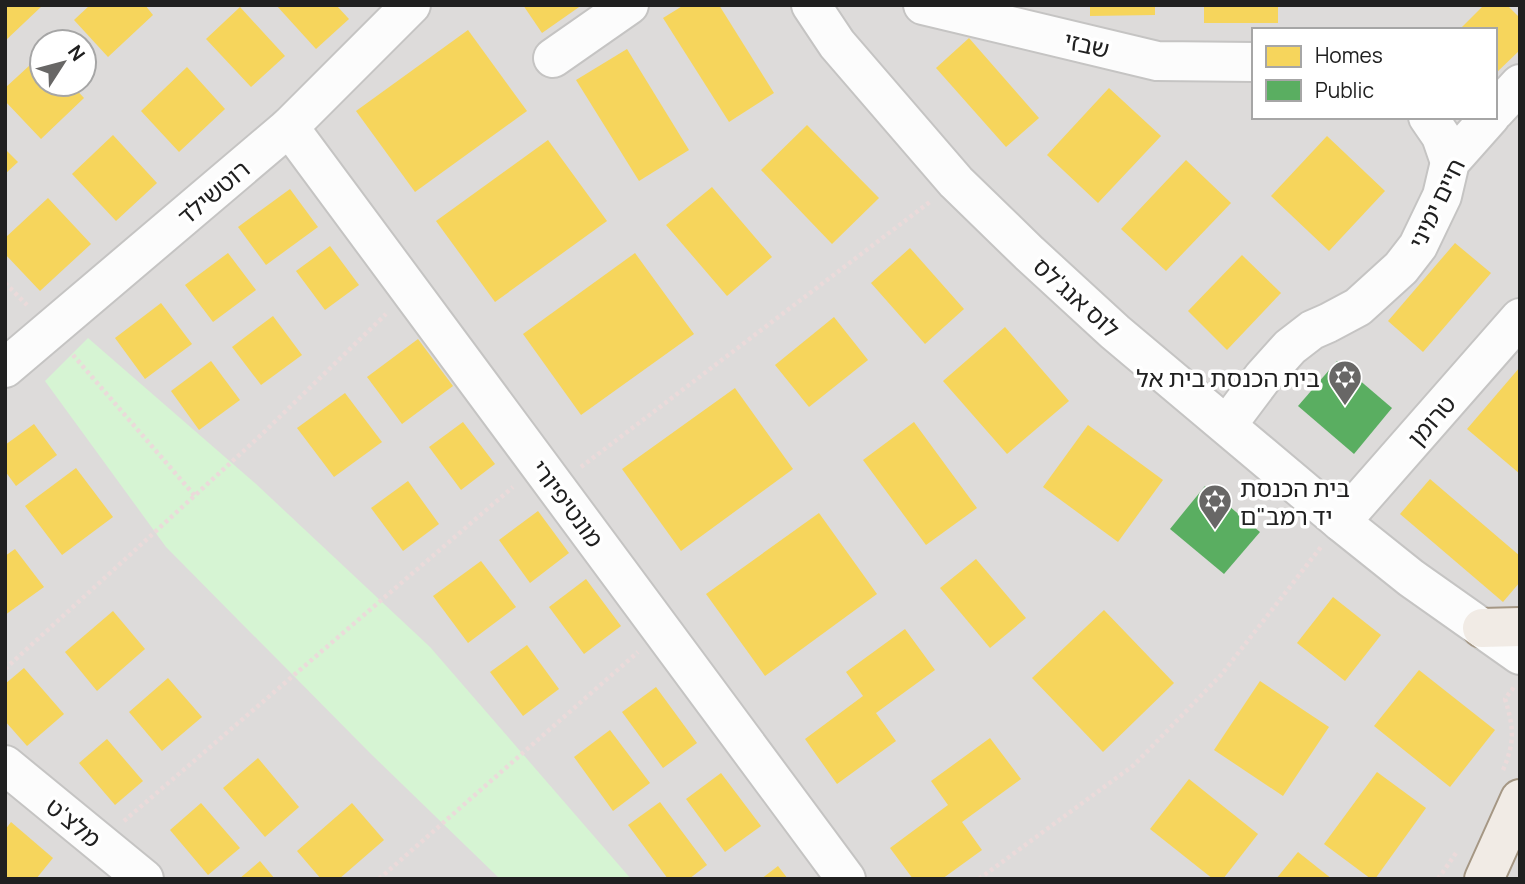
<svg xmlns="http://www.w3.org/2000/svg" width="1525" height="884" font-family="Manrope,'Noto Sans Hebrew',sans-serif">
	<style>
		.residential { fill: #dddbda; fill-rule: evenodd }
		.park { fill: #d6f4d3 }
		.homes { fill: #f6d55c }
		.public { fill: #5aae61 }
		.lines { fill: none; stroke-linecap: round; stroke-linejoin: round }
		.minor-casing { stroke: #c5c4c3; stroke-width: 42 }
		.major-casing { stroke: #a59784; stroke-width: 42 }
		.path { stroke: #ebdada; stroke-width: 4.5; stroke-dasharray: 3.5 3.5; stroke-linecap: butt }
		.minor { stroke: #fcfcfc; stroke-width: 38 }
		.major { stroke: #f1ebe5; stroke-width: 38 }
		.labels { text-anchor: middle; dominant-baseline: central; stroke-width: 7; stroke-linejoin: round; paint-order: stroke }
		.street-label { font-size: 24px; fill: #202020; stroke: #fff }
		.poi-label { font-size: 24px; fill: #202020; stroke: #fff; text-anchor: end }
	</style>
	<rect width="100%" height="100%" fill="#eeebe8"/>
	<path class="residential" d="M5,5H1520V879H5ZM1254,30H1495V117H1254ZM42,42H84V84H42Z"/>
	<path class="park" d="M88,338L256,484L430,647L631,879H500L371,754L166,547L45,381Z"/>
	<g class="homes">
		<path d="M5,5H43L5,41Z"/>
		<path d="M90,5H145L153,15L108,57L74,20Z"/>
		<path d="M276,5H336L349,19L316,49Z"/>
		<path d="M523,5H582L542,33Z"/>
		<path d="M684,5H719L774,93L729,122L663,18Z"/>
		<path d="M1090,5H1155V15L1090,16Z"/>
		<rect x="1204" y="5" width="74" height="18"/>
		<path d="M1484,5H1507L1520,18V50L1495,74V30H1459Z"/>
		<path d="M240,7L285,56L251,87L206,39Z"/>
		<path d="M468,30L527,111L415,192L356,111Z"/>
		<path d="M969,38L1039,118L1006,147L936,68Z"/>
		<path d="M627,49L689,150L639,181L576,80Z"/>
		<path d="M42,54V84H71L84,98L41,139L5,101V88Z"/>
		<path d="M187,67L225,109L179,152L141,111Z"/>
		<path d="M1109,88L1161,136L1098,203L1047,155Z"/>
		<path d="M807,125L879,198L832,244L761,170Z"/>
		<path d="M113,135L157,183L116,221L72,174Z"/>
		<path d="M1327,136L1385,191L1329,251L1271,196Z"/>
		<path d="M548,140L607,221L495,302L436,221Z"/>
		<path d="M5,149L18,162L5,174Z"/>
		<path d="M1186,160L1231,203L1166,271L1121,229Z"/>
		<path d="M712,187L772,257L727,296L666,225Z"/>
		<path d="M290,189L318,227L266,265L238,227Z"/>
		<path d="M48,198L91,244L40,291L5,254V238Z"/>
		<path d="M1455,243L1491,273L1423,352L1388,321Z"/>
		<path d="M330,246L359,285L325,310L296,271Z"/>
		<path d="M910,248L964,309L925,344L871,283Z"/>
		<path d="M228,253L256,290L213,322L185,285Z"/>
		<path d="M635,253L694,334L581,415L523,334Z"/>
		<path d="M1242,255L1281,293L1227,350L1188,311Z"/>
		<path d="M161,303L192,344L145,379L115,338Z"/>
		<path d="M273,316L302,355L261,385L232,347Z"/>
		<path d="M834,317L868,360L809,407L775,365Z"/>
		<path d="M1005,327L1069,401L1007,454L943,381Z"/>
		<path d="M418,339L453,386L402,424L367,377Z"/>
		<path d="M211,361L240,400L199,430L171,391Z"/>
		<path d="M1520,367V474L1467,429Z"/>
		<path d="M735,388L793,469L681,551L622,469Z"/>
		<path d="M345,393L382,442L334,477L297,428Z"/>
		<path d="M463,422L495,464L461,490L429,447Z"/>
		<path d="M914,422L977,508L926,545L863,460Z"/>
		<path d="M34,424L57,455L16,486L5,471V445Z"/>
		<path d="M1088,425L1163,480L1118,542L1043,487Z"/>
		<path d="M76,468L113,517L62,555L25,506Z"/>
		<path d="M1430,479L1520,556V582L1503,602L1400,514Z"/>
		<path d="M408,481L439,524L403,551L371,508Z"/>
		<path d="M538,511L569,553L530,583L499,540Z"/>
		<path d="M819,513L877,594L765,676L706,594Z"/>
		<path d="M15,549L44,587L5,615V556Z"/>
		<path d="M976,559L1026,618L990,648L940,588Z"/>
		<path d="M481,561L516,607L468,643L433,596Z"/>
		<path d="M586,579L621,626L584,654L549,607Z"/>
		<path d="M1333,597L1381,635L1345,681L1297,643Z"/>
		<path d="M1104,610L1174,683L1103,752L1032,678Z"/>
		<path d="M113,611L145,649L97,691L65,652Z"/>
		<path d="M905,629L935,670L876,713L896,741L837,784L805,739L863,696L846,672Z"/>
		<path d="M527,645L559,689L523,716L490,672Z"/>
		<path d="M24,668L64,714L27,746L5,721V684Z"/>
		<path d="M1419,670L1495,730L1450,787L1374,726Z"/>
		<path d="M168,678L202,717L162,751L129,712Z"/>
		<path d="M1260,681L1329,727L1283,796L1214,750Z"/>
		<path d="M656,687L697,743L663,768L622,712Z"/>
		<path d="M610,730L650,783L613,811L574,757Z"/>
		<path d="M990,738L1021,779L962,822L982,850L942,879H913L890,848L948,805L931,781Z"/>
		<path d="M107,739L143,781L115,805L79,763Z"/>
		<path d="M258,758L299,807L265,837L223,788Z"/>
		<path d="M1377,772L1426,808L1375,879H1371L1324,844Z"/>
		<path d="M721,773L761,826L725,852L686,799Z"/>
		<path d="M1189,779L1258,834L1223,879H1213L1150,829Z"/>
		<path d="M660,802L707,865L689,879H668L628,825Z"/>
		<path d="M201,803L240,848L208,875L170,830Z"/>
		<path d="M352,803L384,840L339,879H321L297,851Z"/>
		<path d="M11,822L53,858L36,879H5V830Z"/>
		<path d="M1298,852L1332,879H1276Z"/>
		<path d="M260,861L275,879H239Z"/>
		<path d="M778,866L788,879H761Z"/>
	</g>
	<g class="public">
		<path d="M1337,361L1392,408L1354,454L1298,406Z"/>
		<path d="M1205,486L1260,532L1224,574L1170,529Z"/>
	</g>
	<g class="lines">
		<g class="minor-casing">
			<g id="minor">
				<path d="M811,5L837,44L956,182L1029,253L1115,332L1341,522L1411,578L1520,655"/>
				<path d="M923,5L1157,61L1254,62"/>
				<path d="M553,58L629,5"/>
				<path d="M1495,111L1520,84"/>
				<path d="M1428,117L1441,136L1450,162"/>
				<path d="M289,127L846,879"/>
				<path d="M5,368L289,127L411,5"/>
				<path d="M1227,425L1263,377L1290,347L1312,330L1328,323L1358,307L1401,268L1418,246L1442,196L1450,162L1490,117"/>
				<path d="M1341,522L1520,318"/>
				<path d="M5,765L144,879"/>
			</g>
		</g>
		<g class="major-casing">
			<g id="major">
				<path d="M1482,628L1520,627"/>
				<path d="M1484,879L1520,799"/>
			</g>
		</g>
		<g class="path">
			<path d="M5,283L27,305"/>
			<path d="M73,355L195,496"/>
			<path d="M581,467L931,201"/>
			<path d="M5,669L261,435L386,314"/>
			<path d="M1503,770C1515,742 1514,728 1505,699L1514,687"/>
			<path d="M124,821L513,487"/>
			<path d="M379,879L638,652"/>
			<path d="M979,879L1134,765L1221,675L1321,547"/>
			<path d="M1438,879L1456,853"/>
		</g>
		<use href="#minor" class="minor"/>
		<use href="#major" class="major"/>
	</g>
	<defs>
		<g id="synagogue-pin" transform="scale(1.75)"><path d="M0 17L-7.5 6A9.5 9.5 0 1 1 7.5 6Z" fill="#686766" stroke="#fff"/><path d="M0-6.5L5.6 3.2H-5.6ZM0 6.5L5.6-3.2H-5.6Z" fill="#fff"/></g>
	</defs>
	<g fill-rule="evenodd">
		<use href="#synagogue-pin" x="1345" y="377"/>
		<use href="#synagogue-pin" x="1215" y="501"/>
	</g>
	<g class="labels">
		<g class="street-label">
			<text transform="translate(1087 44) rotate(13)">שבזי</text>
			<text transform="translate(213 192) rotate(-40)">רוטשילד</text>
			<text transform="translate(1436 203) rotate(-64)">חיים ימיני</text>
			<text transform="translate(1077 297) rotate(42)">לוס אנג'לס</text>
			<text transform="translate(1431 420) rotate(-49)">טרומן</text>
			<text transform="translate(568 503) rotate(53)">מונטיפיורי</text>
			<text transform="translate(74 822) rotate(39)">מלצ'ט</text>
		</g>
		<g class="poi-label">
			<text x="1320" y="377">בית הכנסת בית אל</text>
			<text x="1240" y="487" text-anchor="start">בית הכנסת<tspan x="1240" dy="28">יד רמב"ם</tspan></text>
		</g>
	</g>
	<rect width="1525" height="884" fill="none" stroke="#202020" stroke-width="14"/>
	<rect x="1252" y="28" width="245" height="91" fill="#ffffff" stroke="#a6a6a6" stroke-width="2"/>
	<rect x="1266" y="46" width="35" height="21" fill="#f6d55c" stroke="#a6a6a6" stroke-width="2"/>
	<text x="1315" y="63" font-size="21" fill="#202020">Homes</text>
	<rect x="1266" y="80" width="35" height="21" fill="#5aae61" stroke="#a6a6a6" stroke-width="2"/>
	<text x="1315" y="98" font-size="21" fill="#202020">Public</text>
	<g transform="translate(63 63) rotate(54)"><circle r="33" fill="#ffffff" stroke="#a6a6a6" stroke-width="2"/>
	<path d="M0-5L12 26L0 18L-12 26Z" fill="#686766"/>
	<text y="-10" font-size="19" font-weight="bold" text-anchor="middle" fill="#202020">N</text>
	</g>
</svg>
